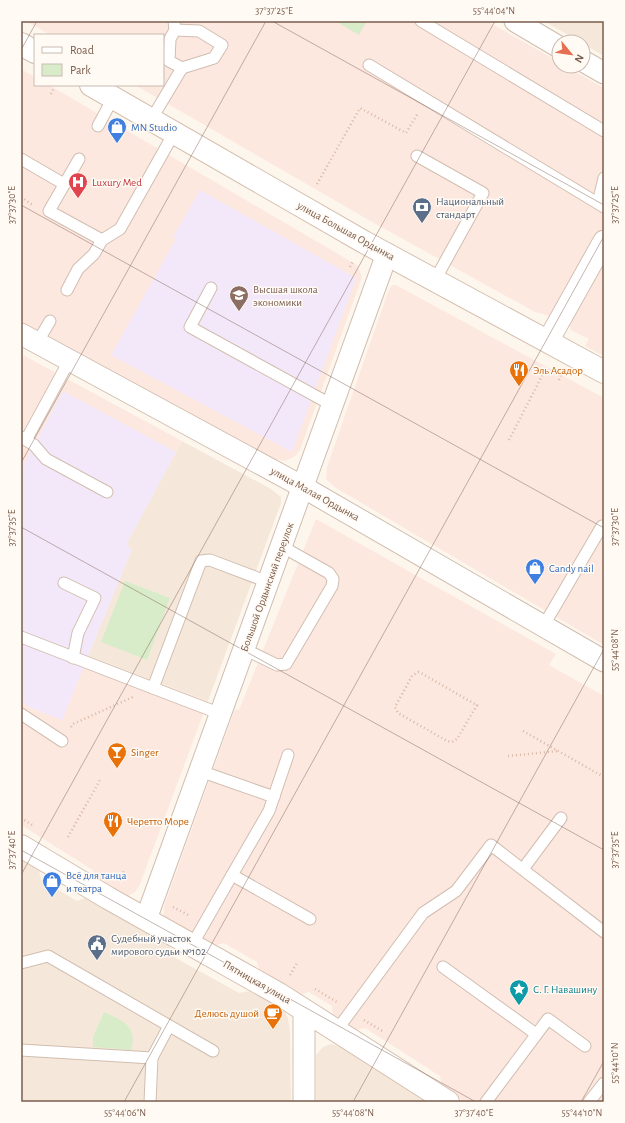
<svg xmlns="http://www.w3.org/2000/svg" width="625" height="1123" font-family="'Alegreya Sans',sans-serif">
	<style>
		.residential { fill: #f5e8da }
		.commercial { fill: #fde8e0 }
		.education { fill: #f3e8fa }
		.green { fill: #d8ecc9 }
		.lines { fill: none; stroke-linecap: round; stroke-linejoin: round }
		.lane-casing { stroke: #d1beb0; stroke-width: 13 }
		.street-casing { stroke: #d1beb0; stroke-width: 23 }
		.secondary-casing { stroke: #d6c0b0; stroke-width: 24 }
		.path { stroke: #d9b8a5; stroke-width: 2.5; stroke-dasharray: 1 3; stroke-linecap: butt }
		.lane { stroke: #fff; stroke-width: 11 }
		.street { stroke: #fff; stroke-width: 21 }
		.secondary { stroke: #fff; stroke-width: 22 }
		.ticks { fill: none; stroke: #7a5c4d; stroke-width: 1; stroke-opacity: 0.45 }
		.labels { text-anchor: middle; dominant-baseline: central; stroke-width: 3; stroke-linejoin: round; paint-order: stroke }
		.shop-label { font-size: 11px; fill: #366cbe; stroke: #fffaf3; text-anchor: start }
		.health-label { font-size: 11px; fill: #be3a42; stroke: #fffaf3; text-anchor: start }
		.service-label { font-size: 11px; fill: #4e5e75; stroke: #fffaf3; text-anchor: start }
		.street-label { font-size: 11px; fill: #7a5c4d; stroke: #fffaf3 }
		.education-label { font-size: 11px; fill: #785e54; stroke: #fffaf3; text-anchor: start }
		.food-label { font-size: 11px; fill: #c56008; stroke: #fffaf3; text-anchor: start }
		.culture-label { font-size: 11px; fill: #0d838f; stroke: #fffaf3; text-anchor: start }
		.neatline { fill: none; stroke: #7a5c4d; stroke-width: 1.5 }
		.ticks-label { font-size: 10px; text-anchor: middle; fill: #7a5c4d }
	</style>
	<rect width="100%" height="100%" fill="#fdf6ec"/>
	<g class="residential">
		<path d="M544,21H604V56L583,44V42H580Z"/>
		<path d="M182,441L271,489L281,497V503L208,701L88,656L132,549L126,545Z"/>
		<path d="M21,859L39,870L41,880L77,901L85,898L170,946L172,956L239,993L249,991L284,1011L288,1018L290,1032L291,1102H21Z"/>
		<path d="M331,1044L341,1047L427,1102H316V1055L323,1047Z"/>
	</g>
	<g class="commercial">
		<path d="M26,21H487L559,62V66H565L604,88V227L586,260L579,263L562,292L563,300L554,317L535,312L374,223L135,85H163V35H50Z"/>
		<path d="M21,69L35,77V85H49L357,265L362,276L360,283L300,450L294,457L285,461L275,459L21,321Z"/>
		<path d="M604,260V355H602L585,346L589,339L571,330L569,322Z"/>
		<path d="M392,285H396L604,398V645L336,488L326,479L327,467L388,292Z"/>
		<path d="M21,354L182,441L140,519L21,492Z"/>
		<path d="M316,519L556,654L549,665L604,696V1102H465L442,1086L440,1076L365,1028L356,1030L333,1016L332,1006L309,992L299,995L260,972L257,962L224,943L214,946L164,917V906L235,709L239,710Z"/>
		<path d="M88,656L208,701L140,884L136,891L128,896H124L95,880L93,870L21,825V701L29,707L62,719Z"/>
	</g>
	<g class="education">
		<path d="M200,190L356,278L292,452L111,355L176,239L173,237Z"/>
		<path d="M63,391L176,452L126,545L132,549L62,720L29,707L21,701V469Z"/>
	</g>
	<g class="green">
		<path d="M335,21H367L359,35Z"/>
		<path d="M125,581L170,598L147,660L101,642Z"/>
		<path d="M104,1012C123,1021 138,1026 131,1050L93,1047V1037Z"/>
	</g>
	<g class="lines">
		<g class="lane-casing">
			<g id="lane">
				<path d="M421,21L604,131"/>
				<path d="M175,30L170,39L169,61L182,68"/>
				<path d="M369,65L604,207"/>
				<path d="M151,120L182,68L214,58L222,45L199,31L175,30L174,21"/>
				<path d="M98,126L113,98"/>
				<path d="M417,156L483,193L435,280"/>
				<path d="M21,159L64,184"/>
				<path d="M79,159L49,211L102,240"/>
				<path d="M598,203L604,178"/>
				<path d="M211,288L190,327L332,405"/>
				<path d="M67,290L78,269L94,254L102,240L120,229L174,133"/>
				<path d="M37,343L50,321"/>
				<path d="M21,437L26,440L69,361"/>
				<path d="M26,440L34,445L46,459L107,492"/>
				<path d="M64,583L95,598L78,633L73,658"/>
				<path d="M544,625L602,526"/>
				<path d="M21,637L153,688"/>
				<path d="M244,649L277,665L286,664L332,586L333,579L329,573L281,546"/>
				<path d="M21,714L62,741"/>
				<path d="M221,714L153,688L201,561L210,560L268,582"/>
				<path d="M200,771L274,797"/>
				<path d="M523,869L561,818"/>
				<path d="M232,875L269,811L288,755"/>
				<path d="M192,945L232,875L310,919"/>
				<path d="M21,963L48,956L213,1051"/>
				<path d="M443,967L536,1034"/>
				<path d="M337,1030L423,913L456,891L491,845L604,932"/>
				<path d="M21,1050L152,1058"/>
				<path d="M150,1102L152,1058L169,1026"/>
				<path d="M486,1102L548,1019L585,1046"/>
				<path d="M589,1102L604,1083"/>
			</g>
		</g>
		<g class="street-casing">
			<g id="street">
				<path d="M515,21L559,47"/>
				<path d="M583,61L604,73"/>
				<path d="M21,334L303,487L604,661"/>
				<path d="M548,341L604,241"/>
				<path d="M146,919L387,254"/>
				<path d="M304,1102V1010"/>
			</g>
		</g>
		<g class="secondary-casing">
			<g id="secondary">
				<path d="M21,44L35,52"/>
				<path d="M91,85L364,242L604,372"/>
				<path d="M21,846L108,898L279,994L448,1102"/>
			</g>
		</g>
		<g class="path">
			<path d="M51,94L54,88"/>
			<path d="M317,184L360,108L406,133L418,113"/>
			<path d="M21,197L34,206"/>
			<path d="M350,267L353,261"/>
			<path d="M559,380L561,375"/>
			<path d="M509,440L544,372"/>
			<path d="M477,705L457,739L452,742L447,741L398,713L395,707L412,676L418,672L421,673L480,707"/>
			<path d="M71,727L73,724L133,697"/>
			<path d="M523,731L604,777"/>
			<path d="M508,756L558,751"/>
			<path d="M21,818L34,826"/>
			<path d="M68,837L100,780"/>
			<path d="M119,879L125,870"/>
			<path d="M173,907L190,916"/>
			<path d="M290,975L297,963"/>
			<path d="M315,989L337,1002"/>
			<path d="M364,1020L384,1032"/>
		</g>
		<use href="#lane" class="lane"/>
		<use href="#street" class="street"/>
		<use href="#secondary" class="secondary"/>
	</g>
	<path class="ticks" d="M272,21L604,205M21,50L37,21M21,205L604,528M21,463L266,21M21,527L604,850M21,850L476,1102M21,875L495,21M124,1102L604,236M353,1102L604,649M581,1102L604,1061"/>
	<defs>
		<g id="shop-pin" transform="scale(1)"><path d="M0 17L-7.5 6A9.5 9.5 0 1 1 7.5 6Z" fill="#3f7fe0" stroke="#fffaf3"/><path d="M-5-2.5h2.3a2.7 3.5 0 0 1 5.4 0H5L5.5 6h-11ZM-1.5-2.5h3a1.5 2.3 0 0 0-3 0Z" fill="#fff"/></g>
		<g id="hospital-pin" transform="scale(1)"><path d="M0 17L-7.5 6A9.5 9.5 0 1 1 7.5 6Z" fill="#e0444e" stroke="#fffaf3"/><path d="M-5-5h3v3.5h4V-5h3V5h-3V1.5h-4V5h-3Z" fill="#fff"/></g>
		<g id="bank-pin" transform="scale(1)"><path d="M0 17L-7.5 6A9.5 9.5 0 1 1 7.5 6Z" fill="#5c6f8a" stroke="#fffaf3"/><path d="M-6-4H6V4H-6ZM0-2.3a2.3 2.3 0 1 0 0 4.6a2.3 2.3 0 1 0 0-4.6Z" fill="#fff"/></g>
		<g id="university-pin" transform="scale(1)"><path d="M0 17L-7.5 6A9.5 9.5 0 1 1 7.5 6Z" fill="#8d6e63" stroke="#fffaf3"/><path d="M0-5L7-2L0 1L-7-2ZM-4 1L0 2.5L4 1V4Q0 6-4 4Z" fill="#fff"/></g>
		<g id="restaurant-pin" transform="scale(1)"><path d="M0 17L-7.5 6A9.5 9.5 0 1 1 7.5 6Z" fill="#e8710a" stroke="#fffaf3"/><path d="M-5-6h1v4h1v-4h1v4h1v-4h1v5L-1.5 .5V6h-2V.5L-5-1ZM5-6V6H3V1.5H1.5Q1.5-4 5-6Z" fill="#fff"/></g>
		<g id="bar-pin" transform="scale(1)"><path d="M0 17L-7.5 6A9.5 9.5 0 1 1 7.5 6Z" fill="#e8710a" stroke="#fffaf3"/><path d="M-6-5H6L.8 .8V4.5H3.5V6h-7V4.5H-.8V.8Z" fill="#fff"/></g>
		<g id="civic-pin" transform="scale(1)"><path d="M0 17L-7.5 6A9.5 9.5 0 1 1 7.5 6Z" fill="#5c6f8a" stroke="#fffaf3"/><path d="M-.6-6.5H3V-4.5H.6V-3L4-1V1h2V6H-6V1h2V-1L-.6-3ZM-1.2 2.5V6h2.4V2.5Z" fill="#fff"/></g>
		<g id="sight-pin" transform="scale(1)"><path d="M0 17L-7.5 6A9.5 9.5 0 1 1 7.5 6Z" fill="#0f9aa8" stroke="#fffaf3"/><path d="M0-6L1.8-2.2L6-1.7L2.9 1.2L3.7 5.4L0 3.3L-3.7 5.4L-2.9 1.2L-6-1.7L-1.8-2.2Z" fill="#fff"/></g>
		<g id="cafe-pin" transform="scale(1)"><path d="M0 17L-7.5 6A9.5 9.5 0 1 1 7.5 6Z" fill="#e8710a" stroke="#fffaf3"/><path d="M-5.5-4.5H6V0H3Q3 3.5 0 3.5H-2.5Q-5.5 3.5-5.5 0ZM3-3.2v2h1.7v-2ZM-6 4.5H4V6H-6Z" fill="#fff"/></g>
	</defs>
	<g fill-rule="evenodd">
		<use href="#shop-pin" x="117" y="127"/>
		<use href="#hospital-pin" x="78" y="182"/>
		<use href="#bank-pin" x="422" y="207"/>
		<use href="#university-pin" x="239" y="295"/>
		<use href="#restaurant-pin" x="519" y="370"/>
		<use href="#shop-pin" x="535" y="568"/>
		<use href="#bar-pin" x="117" y="752"/>
		<use href="#restaurant-pin" x="113" y="821"/>
		<use href="#shop-pin" x="52" y="881"/>
		<use href="#civic-pin" x="97" y="944"/>
		<use href="#sight-pin" x="519" y="989"/>
		<use href="#cafe-pin" x="273" y="1013"/>
	</g>
	<g class="labels">
		<g class="shop-label">
			<text x="131" y="127">MN Studio</text>
			<text x="549" y="568">Candy nail</text>
			<text x="66" y="875">Всё для танца<tspan x="66" dy="13">и театра</tspan></text>
		</g>
		<g class="health-label">
			<text x="92" y="182">Luxury Med</text>
		</g>
		<g class="service-label">
			<text x="436" y="201">Национальный<tspan x="436" dy="13">стандарт</tspan></text>
			<text x="111" y="938">Судебный участок<tspan x="111" dy="13">мирового судьи №102</tspan></text>
		</g>
		<g class="street-label">
			<text transform="translate(346 231) rotate(29)">улица Большая Ордынка</text>
			<text transform="translate(315 494) rotate(29)">улица Малая Ордынка</text>
			<text transform="translate(267 587) rotate(-70)">Большой Ордынский переулок</text>
			<text transform="translate(257 982) rotate(30)">Пятницкая улица</text>
		</g>
		<g class="education-label">
			<text x="253" y="289">Высшая школа<tspan x="253" dy="13">экономики</tspan></text>
		</g>
		<g class="food-label">
			<text x="533" y="370">Эль Асадор</text>
			<text x="131" y="752">Singer</text>
			<text x="127" y="821">Черетто Море</text>
			<text x="259" y="1013" text-anchor="end">Делюсь душой</text>
		</g>
		<g class="culture-label">
			<text x="533" y="989">С. Г. Навашину</text>
		</g>
	</g>
	<rect width="625" height="1123" fill="none" stroke="#fffaf3" stroke-width="44"/>
	<rect x="34" y="34" width="130" height="52" fill="#fffaf3" stroke="#cabbb1"/>
	<rect x="42" y="47" width="20" height="6" fill="#ffffff" stroke="#cabbb1"/>
	<text x="70" y="54" font-size="12" fill="#7a5c4d">Road</text>
	<rect x="42" y="64" width="20" height="12" fill="#d8ecc9" stroke="#cabbb1"/>
	<text x="70" y="74" font-size="12" fill="#7a5c4d">Park</text>
	<g transform="translate(571 54) rotate(119)"><circle r="19" fill="#fffaf3" stroke="#cabbb1"/>
	<path d="M0-3L7 15L0 10L-7 15Z" fill="#e76f51"/>
	<text y="-6" font-size="11" font-weight="bold" text-anchor="middle" fill="#7a5c4d">N</text>
	</g>
	<rect x="22" y="22" width="581" height="1079" class="neatline"/>
	<g class="ticks-label">
		<text x="274" y="14">37°37'25"E</text>
		<text x="494" y="14">55°44'04"N</text>
		<text transform="translate(614 205) rotate(-90)" y="4">37°37'25"E</text>
		<text transform="translate(11 205) rotate(-90)" y="4">37°37'30"E</text>
		<text transform="translate(614 527) rotate(-90)" y="4">37°37'30"E</text>
		<text transform="translate(11 528) rotate(-90)" y="4">37°37'35"E</text>
		<text transform="translate(614 650) rotate(-90)" y="4">55°44'08"N</text>
		<text transform="translate(614 850) rotate(-90)" y="4">37°37'35"E</text>
		<text transform="translate(11 850) rotate(-90)" y="4">37°37'40"E</text>
		<text transform="translate(614 1063) rotate(-90)" y="4">55°44'10"N</text>
		<text x="125" y="1116">55°44'06"N</text>
		<text x="353" y="1116">55°44'08"N</text>
		<text x="474" y="1116">37°37'40"E</text>
		<text x="582" y="1116">55°44'10"N</text>
	</g>
</svg>
